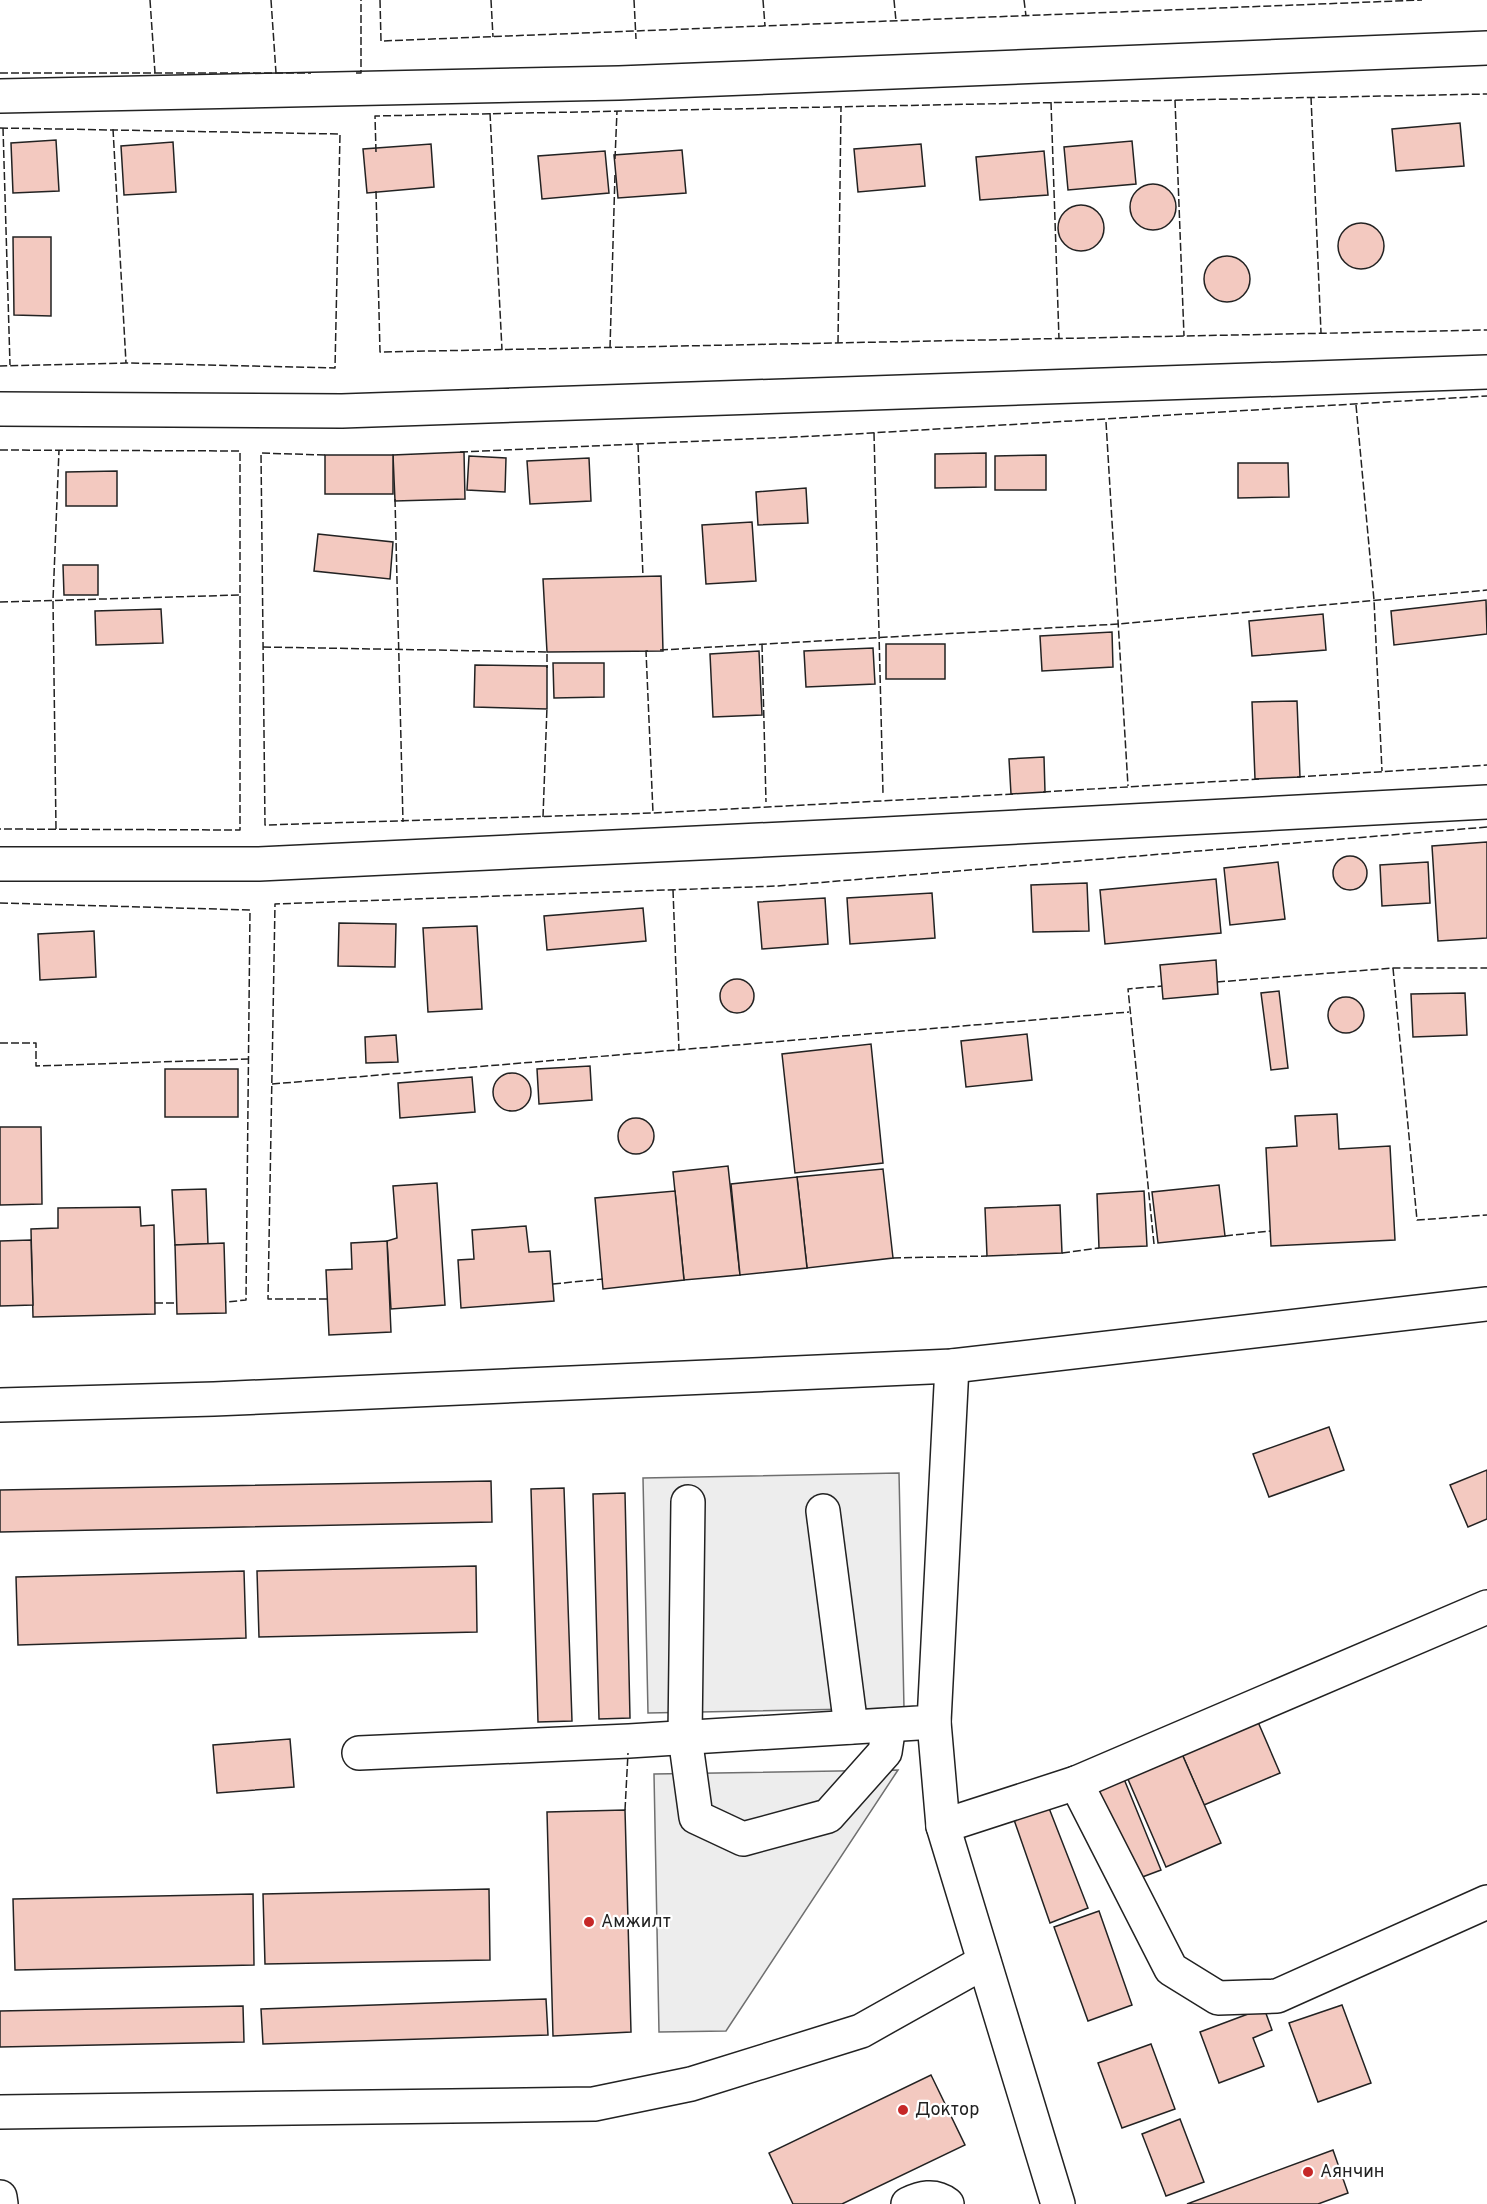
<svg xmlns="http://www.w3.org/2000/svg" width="1487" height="2204" font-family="Overpass,sans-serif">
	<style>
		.parking { fill: #ededed; stroke: #6f6f6f; stroke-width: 1.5 }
		.building { fill: #f3c9c0; stroke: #222; stroke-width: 1.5 }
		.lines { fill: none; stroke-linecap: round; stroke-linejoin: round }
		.minor-casing { stroke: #222; stroke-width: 36 }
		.minor { stroke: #fff; stroke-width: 33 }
		.fence { stroke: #222; stroke-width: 1.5; stroke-dasharray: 8 3; stroke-linecap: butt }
		.poi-dot { fill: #c62828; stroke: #fff; stroke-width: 2 }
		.labels { text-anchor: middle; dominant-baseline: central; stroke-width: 4.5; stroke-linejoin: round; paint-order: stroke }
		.poi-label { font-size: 18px; fill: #222; stroke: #fff; text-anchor: start }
	</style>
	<rect width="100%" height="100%" fill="#fff"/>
	<g class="parking">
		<path d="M899,1473L904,1708L648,1713L643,1478Z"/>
		<path d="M898,1770L726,2031L659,2032L654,1774Z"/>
	</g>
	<g class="building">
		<path d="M1460,123L1464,166L1396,171L1392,129Z"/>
		<path d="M56,140L59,191L13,193L11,143Z"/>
		<path d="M1132,141L1136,184L1068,190L1064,147Z"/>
		<path d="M173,142L176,192L124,195L121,146Z"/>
		<path d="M431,144L434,187L367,193L363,149Z"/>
		<path d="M921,144L925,186L858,192L854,149Z"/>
		<path d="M682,150L686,193L618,198L614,155Z"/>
		<path d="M605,151L609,193L542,199L538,156Z"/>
		<path d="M1044,151L1048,195L980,200L976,157Z"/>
		<circle cx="1153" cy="207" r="23"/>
		<circle cx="1081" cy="228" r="23"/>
		<circle cx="1361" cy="246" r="23"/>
		<path d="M13,237H51V316L14,315Z"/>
		<circle cx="1227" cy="279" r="23"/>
		<path d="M464,452L465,499L395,501L393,455Z"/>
		<path d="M986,453V487L935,488V454Z"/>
		<rect x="325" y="455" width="68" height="39"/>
		<path d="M1046,455V490H995V456Z"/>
		<path d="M469,456L506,458L505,492L467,490Z"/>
		<path d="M589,458L591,501L530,504L527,461Z"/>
		<path d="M1238,463H1288L1289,497L1238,498Z"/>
		<path d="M117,471V506H66V472Z"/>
		<path d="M806,488L808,523L758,525L756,492Z"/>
		<path d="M752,522L756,581L706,584L702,525Z"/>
		<path d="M318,534L393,542L390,579L314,571Z"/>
		<path d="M63,565H98V595H64Z"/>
		<path d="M661,576L663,651L547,652L543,579Z"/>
		<path d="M1486,600L1487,634L1394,645L1391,611Z"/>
		<path d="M161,609L163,643L96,645L95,611Z"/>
		<path d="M1323,614L1326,650L1252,656L1249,621Z"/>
		<path d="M1112,632L1113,667L1042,671L1040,636Z"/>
		<rect x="886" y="644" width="59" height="35"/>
		<path d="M873,648L875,684L806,687L804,651Z"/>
		<path d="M759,651L762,715L713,717L710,654Z"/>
		<path d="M553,663H604V697L554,698Z"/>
		<path d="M475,665L547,666V709L474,707Z"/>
		<path d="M1297,701L1300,777L1255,779L1252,702Z"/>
		<path d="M1044,757L1045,792L1011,794L1009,759Z"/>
		<path d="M1487,842V938L1438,941L1432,846Z"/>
		<circle cx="1350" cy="873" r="17"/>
		<path d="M1278,862L1285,919L1230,925L1224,868Z"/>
		<path d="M1428,862L1430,903L1382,906L1380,865Z"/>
		<path d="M1216,879L1221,933L1105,944L1100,890Z"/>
		<path d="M1087,883L1089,931L1033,932L1031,885Z"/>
		<path d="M932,893L935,938L850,944L847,898Z"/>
		<path d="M825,898L828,944L762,949L758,902Z"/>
		<path d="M643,908L646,941L547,950L544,916Z"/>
		<path d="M339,923L396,924L395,967L338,966Z"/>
		<path d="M477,926L482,1009L428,1012L423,928Z"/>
		<path d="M94,931L96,977L40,980L38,934Z"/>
		<path d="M1216,960L1218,994L1163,999L1160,965Z"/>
		<circle cx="737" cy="996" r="17"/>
		<path d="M1279,991L1288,1068L1271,1070L1261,993Z"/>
		<path d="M1465,993L1467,1035L1413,1037L1411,994Z"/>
		<circle cx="1346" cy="1015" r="18"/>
		<path d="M1027,1034L1032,1080L966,1087L961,1041Z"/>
		<path d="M396,1035L398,1062L366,1063L365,1037Z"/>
		<path d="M871,1044L883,1163L795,1173L782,1054Z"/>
		<path d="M590,1066L592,1100L539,1104L537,1069Z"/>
		<rect x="165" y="1069" width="73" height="48"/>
		<circle cx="512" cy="1092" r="19"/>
		<path d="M472,1077L475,1112L400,1118L398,1083Z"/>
		<path d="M1337,1114L1339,1149L1390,1146L1395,1240L1271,1246L1266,1148L1297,1146L1295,1116Z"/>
		<circle cx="636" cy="1136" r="18"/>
		<path d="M0,1127H41L42,1204L0,1205Z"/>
		<path d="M728,1166L740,1275L684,1280L673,1172Z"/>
		<path d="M883,1169L893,1258L807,1268L797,1177Z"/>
		<path d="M797,1177L807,1268L740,1275L731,1184Z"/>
		<path d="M437,1183L445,1305L391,1309L387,1241L397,1238L393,1186Z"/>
		<path d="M1219,1185L1225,1236L1158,1243L1152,1192Z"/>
		<path d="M206,1189L208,1244L175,1245L172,1190Z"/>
		<path d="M675,1191L684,1280L603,1289L595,1198Z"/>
		<path d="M1144,1191L1147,1246L1099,1248L1097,1194Z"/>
		<path d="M1060,1205L1062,1253L987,1256L985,1208Z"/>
		<path d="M140,1207L141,1226L154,1225L155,1314L33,1317L31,1229L58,1228V1208Z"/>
		<path d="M526,1226L529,1252L550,1251L554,1301L461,1308L458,1260L474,1259L472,1230Z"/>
		<path d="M31,1240L33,1305L0,1306V1241Z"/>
		<path d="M387,1241L391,1332L329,1335L326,1270L352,1269L351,1243Z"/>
		<path d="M224,1243L226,1313L177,1314L175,1245Z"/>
		<path d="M1329,1427L1344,1470L1269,1497L1253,1454Z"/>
		<path d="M1487,1470V1519L1468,1527L1450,1485Z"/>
		<path d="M491,1481L492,1522L0,1532V1490Z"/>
		<path d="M564,1488L572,1721L538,1722L531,1489Z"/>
		<path d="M625,1493L630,1718L599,1719L593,1494Z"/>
		<path d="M476,1566L477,1632L259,1637L257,1571Z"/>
		<path d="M244,1571L246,1638L18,1645L16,1577Z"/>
		<path d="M1258,1722L1280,1773L1204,1805L1182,1754Z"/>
		<path d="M290,1739L294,1787L217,1793L213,1745Z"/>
		<path d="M1182,1754L1221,1843L1166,1867L1127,1777Z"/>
		<path d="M1124,1779L1161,1870L1129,1882L1084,1793Z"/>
		<path d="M1047,1803L1088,1908L1050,1923L1012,1814Z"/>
		<path d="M625,1810L631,2032L553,2036L547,1812Z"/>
		<path d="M489,1889L490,1960L265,1964L263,1894Z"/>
		<path d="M253,1894L254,1965L15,1970L13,1899Z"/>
		<path d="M1099,1911L1132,2005L1088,2021L1054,1927Z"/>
		<path d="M546,1999L548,2035L263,2044L261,2009Z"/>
		<path d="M1342,2005L1371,2083L1318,2102L1289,2023Z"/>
		<path d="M243,2006L244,2042L0,2047V2011Z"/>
		<path d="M1264,2008L1272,2030L1253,2038L1264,2066L1219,2083L1200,2032Z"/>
		<path d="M1151,2044L1175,2109L1122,2128L1098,2063Z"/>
		<path d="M931,2075L965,2145L842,2204H793L769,2153Z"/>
		<path d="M1180,2119L1204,2182L1166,2196L1142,2134Z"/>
		<path d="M1333,2150L1348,2193L1318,2204H1187Z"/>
	</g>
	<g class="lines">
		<g class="minor-casing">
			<g id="minor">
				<path d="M0,96L619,83L1487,48"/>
				<path d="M0,409L342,411L1487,372"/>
				<path d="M0,864H259L866,835L1487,802"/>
				<path d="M0,1405L214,1399L952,1366L1487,1304"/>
				<path d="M688,1502L685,1737L696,1817L743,1839L828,1816L885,1752L889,1725"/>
				<path d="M823,1511L851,1727"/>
				<path d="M934,1722L943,1826L1058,2204"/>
				<path d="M359,1753L629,1741L934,1722L952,1366"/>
				<path d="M1076,1783L1171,1969L1218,1998L1277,1996L1487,1902"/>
				<path d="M943,1826L1076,1783L1487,1607"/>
				<path d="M0,2112L594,2104L691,2084L861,2031L984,1962"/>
				<path d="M0,2197L1,2204"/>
				<path d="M908,2204C921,2198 934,2194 947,2204"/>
			</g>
		</g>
		<use href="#minor" class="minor"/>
		<g class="fence">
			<path d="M150,0L155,73"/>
			<path d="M271,0L276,73"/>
			<path d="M380,0L381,41L1422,0"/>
			<path d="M491,0L493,37"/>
			<path d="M634,0L636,39"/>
			<path d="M763,0L765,26"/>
			<path d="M894,0L896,21"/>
			<path d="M1024,0L1026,16"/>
			<path d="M0,73H311"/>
			<path d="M356,73H361V0"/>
			<path d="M1311,97L1321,333"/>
			<path d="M1175,100L1184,336"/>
			<path d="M1051,102L1059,339"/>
			<path d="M490,113L502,350"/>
			<path d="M0,128L340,134L335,368L126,363L0,366"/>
			<path d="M3,128L10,365"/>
			<path d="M113,129L126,363"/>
			<path d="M376,152L375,116L1487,94"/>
			<path d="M615,159L617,111"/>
			<path d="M376,191L380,352L1487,330"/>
			<path d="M838,343L841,107"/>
			<path d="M610,348L615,174"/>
			<path d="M1356,405L1374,600L1382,771"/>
			<path d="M1106,422L1128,786"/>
			<path d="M874,433L883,793"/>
			<path d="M638,444L643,577"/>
			<path d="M0,450L240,451V830L0,829"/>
			<path d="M460,452L837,435L1487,396"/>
			<path d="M325,455L261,453L265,825L653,813L1013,794"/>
			<path d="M395,499L403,822"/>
			<path d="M0,602L240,595"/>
			<path d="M762,644L766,802"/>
			<path d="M263,647L547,652V668"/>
			<path d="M660,650L1119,624L1487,590"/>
			<path d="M648,651H646L653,813"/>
			<path d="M1297,777L1487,765"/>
			<path d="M1043,792L1259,779"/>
			<path d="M543,817L547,707"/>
			<path d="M56,829L53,600L59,450"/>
			<path d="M673,890L679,1050"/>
			<path d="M0,903L250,910L246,1300L226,1302"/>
			<path d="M1393,968L1417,1220L1487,1215"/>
			<path d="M1217,982L1393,968H1487"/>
			<path d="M0,1043H36V1066L248,1059"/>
			<path d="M272,1084L1129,1012"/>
			<path d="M1225,1236L1270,1231"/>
			<path d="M1154,1244L1128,989L1162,986"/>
			<path d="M1062,1253L1099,1248"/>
			<path d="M893,1258L987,1256"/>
			<path d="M553,1284L603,1279"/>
			<path d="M327,1299H268L275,904L778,886L1487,827"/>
			<path d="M155,1303H176"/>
			<path d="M625,1810L628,1753"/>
		</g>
	</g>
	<g class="poi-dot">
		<circle cx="589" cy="1922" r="6"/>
		<circle cx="903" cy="2110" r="6"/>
		<circle cx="1308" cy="2172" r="6"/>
	</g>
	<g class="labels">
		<g class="poi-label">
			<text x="601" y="1922">Амжилт</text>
			<text x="915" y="2110">Доктор</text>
			<text x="1320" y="2172">Аянчин</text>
		</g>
	</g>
</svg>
